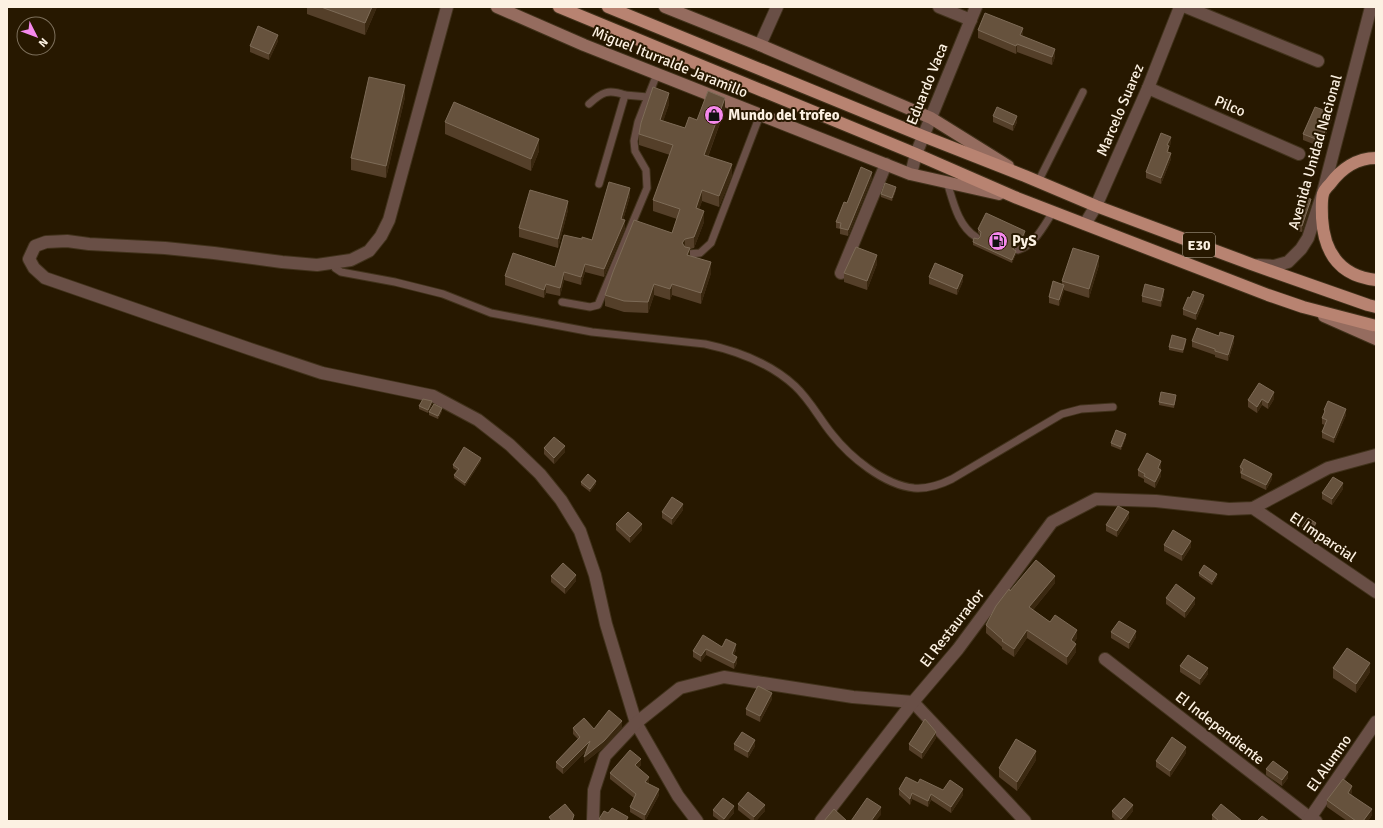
<svg xmlns="http://www.w3.org/2000/svg" width="1383" height="828" font-family="Signika,sans-serif">
	<style>
		.lines { fill: none; stroke-linecap: round; stroke-linejoin: round }
		.lane-casing { stroke: #41321b; stroke-width: 9 }
		.street-casing { stroke: #41321b; stroke-width: 14 }
		.secondary-casing { stroke: #41321b; stroke-width: 14 }
		.primary-casing { stroke: #41321b; stroke-width: 14 }
		.lane { stroke: #694f46; stroke-width: 7 }
		.street { stroke: #694f46; stroke-width: 12 }
		.secondary { stroke: #956c5f; stroke-width: 12 }
		.primary { stroke: #b88371; stroke-width: 12 }
		.wall { fill: #543f29 }
		.shaded-wall { fill: #3a2810 }
		.building { fill: #66523d; stroke: #7d6b57 }
		.labels { text-anchor: middle; dominant-baseline: central; stroke-width: 4; stroke-linejoin: round; paint-order: stroke }
		.shield { fill: #271800; stroke: #bcb09e; stroke-width: 1 }
		.shield-label { font-size: 14px; font-weight: bold; fill: #fcf1e2 }
		.street-label { font-size: 15px; fill: #fcf1e2; stroke: #271800 }
		.poi-label { font-size: 15px; font-weight: bold; fill: #fcf1e2; stroke: #271800; text-anchor: start }
	</style>
	<rect width="100%" height="100%" fill="#271800"/>
	<g class="lines">
		<g class="lane-casing">
			<g id="lane">
				<path d="M589,104C602,92 608,89 625,95"/>
				<path d="M947,182C953,201 958,226 976,237"/>
				<path d="M1038,182L1083,92"/>
				<path d="M599,184L625,95L648,97"/>
				<path d="M1018,250C1035,245 1044,225 1053,212"/>
				<path d="M687,254L700,253L711,243L760,115"/>
				<path d="M334,262L335,268L341,272L395,282L443,294L491,313L592,332L705,344C738,351 770,363 795,386C810,400 819,418 832,434C850,457 884,485 914,488C927,489 940,485 952,479L1062,414L1081,409L1113,407"/>
				<path d="M562,302L590,307L598,305L647,188L646,170L635,151L634,141L638,122L657,74"/>
			</g>
		</g>
		<g class="street-casing">
			<g id="street">
				<path d="M447,7L389,220L381,236L369,251L351,260L317,265L282,262L214,253L165,248L89,244L67,241L46,242L35,246L29,259L34,268L45,278L250,349L322,373L433,396L478,420L510,445L540,474L561,500L580,531L595,575L606,624L636,723L678,796L697,821"/>
				<path d="M939,7L971,20"/>
				<path d="M1186,7L1318,61"/>
				<path d="M760,45L777,7"/>
				<path d="M1148,88L1299,154"/>
				<path d="M911,174L916,154L976,7"/>
				<path d="M1085,224L1096,206L1148,88L1180,7"/>
				<path d="M1258,265L1274,266L1288,262L1301,249L1308,238L1323,192L1371,7"/>
				<path d="M841,273L886,164"/>
				<path d="M1253,508L1376,592"/>
				<path d="M1105,659L1310,818L1316,821"/>
				<path d="M913,702L1025,821"/>
				<path d="M593,821L594,790L605,756L636,723L680,688L724,677L853,697L913,702"/>
				<path d="M821,821L913,702L958,649L1052,522L1096,499L1156,501L1229,509L1253,508L1328,468L1376,455"/>
				<path d="M1308,821L1376,722"/>
			</g>
		</g>
		<g class="secondary-casing">
			<g id="secondary">
				<path d="M497,7L584,45L910,174L999,194"/>
				<path d="M665,7L760,45L931,118L1008,166"/>
				<path d="M1324,316L1376,339"/>
			</g>
		</g>
		<g class="primary-casing">
			<g id="primary">
				<path d="M559,7L916,154L1017,198L1268,295L1303,307L1376,326"/>
				<path d="M608,7L923,136L1025,176L1096,206L1251,264L1368,305L1376,307"/>
				<path d="M1376,158C1357,158 1341,169 1330,184C1327,187 1324,190 1323,194C1321,201 1322,210 1322,218C1324,253 1340,276 1376,280"/>
			</g>
		</g>
		<use href="#lane" class="lane"/>
		<use href="#street" class="street"/>
		<use href="#secondary" class="secondary"/>
		<use href="#primary" class="primary"/>
	</g>
	<g class="wall">
		<path d="M307,7H377L365,35L307,14Z"/>
		<path d="M978,30L1023,36L1055,57L1052,65L1017,52L1016,54L978,38Z"/>
		<path d="M278,41L269,60L250,52V46Z"/>
		<path d="M405,97L386,178L351,170V158Z"/>
		<path d="M669,104L663,121L685,128L697,120L725,109L708,157L732,175L719,207L702,201L699,209L704,222L694,248L690,249V255L711,273L701,304L672,295L670,300L654,295L648,313L624,312L605,306V295L672,233L677,219L653,211V200L670,155L639,145V134Z"/>
		<path d="M993,116L1017,122L1013,131L993,122Z"/>
		<path d="M1332,119L1321,147L1303,140V134Z"/>
		<path d="M445,122L539,151L531,171L445,134Z"/>
		<path d="M1171,143L1169,147V153L1171,159L1161,184L1146,178V172Z"/>
		<path d="M872,178L848,236L840,234V229L836,228V222L847,203Z"/>
		<path d="M896,190L892,201L881,197V194Z"/>
		<path d="M630,196L623,220L625,228L604,277L585,272L581,285L564,280L560,296L546,293L544,298L505,285V276L555,267L582,239L592,240Z"/>
		<path d="M1311,205L1302,232L1297,231V225Z"/>
		<path d="M568,210L558,248L519,237V228Z"/>
		<path d="M978,229L1025,234L1021,243L1014,247V249L1016,254L1012,263L973,245V242L980,237V235L978,232Z"/>
		<path d="M877,264L867,290L844,282V273Z"/>
		<path d="M1099,265L1089,298L1064,290L1059,306L1049,303V297L1062,284V281Z"/>
		<path d="M929,277L963,281L957,295L929,284Z"/>
		<path d="M1164,295L1161,307L1142,302V296Z"/>
		<path d="M1204,301L1196,320L1183,315V309Z"/>
		<path d="M1192,341L1234,342L1228,361L1215,357V355L1192,347Z"/>
		<path d="M1186,342L1183,353L1169,350V347Z"/>
		<path d="M1176,398L1174,408L1159,405V402Z"/>
		<path d="M1274,399L1268,409L1262,405L1257,413L1248,407V400Z"/>
		<path d="M432,404L428,413L419,409V406Z"/>
		<path d="M1324,410L1346,415L1334,443L1322,438V432L1325,425L1322,424V418L1324,415Z"/>
		<path d="M442,411L438,419L429,415V412Z"/>
		<path d="M1126,437L1121,450L1111,446V443Z"/>
		<path d="M544,448L565,452L554,464L544,454Z"/>
		<path d="M481,461L465,486L454,478V475L457,471L453,468V465Z"/>
		<path d="M1161,467L1160,470L1161,476L1155,488L1144,482V479L1138,476V470Z"/>
		<path d="M1240,467L1272,479L1266,490L1241,478V474L1240,473Z"/>
		<path d="M581,482L596,484L590,492L581,485Z"/>
		<path d="M1343,489L1332,505L1322,499V493Z"/>
		<path d="M683,510L672,525L662,518V512Z"/>
		<path d="M1129,518L1117,537L1106,531V525Z"/>
		<path d="M616,524L642,530L630,543L616,530Z"/>
		<path d="M1316,526L1310,535L1302,530V527Z"/>
		<path d="M1164,545L1191,547L1182,561L1164,551Z"/>
		<path d="M1199,573L1217,577L1212,585L1199,576Z"/>
		<path d="M551,576L576,581L565,594L551,582Z"/>
		<path d="M1055,583L1033,610L1050,622L1077,638L1074,643L1076,652L1067,665L1027,638L1014,657L1002,649V647L986,633V625L1010,591Z"/>
		<path d="M1166,598L1195,604L1185,618L1166,604Z"/>
		<path d="M1111,632L1136,637L1129,649L1111,638Z"/>
		<path d="M722,647L736,650L734,655L737,663L734,669L706,655L701,662L693,657V651Z"/>
		<path d="M1180,666L1208,674L1200,685L1180,672Z"/>
		<path d="M1333,668L1370,672L1356,693L1333,678Z"/>
		<path d="M772,699L760,722L746,715V709Z"/>
		<path d="M622,727L604,747L584,763L587,750L563,774L556,768V762L578,739L573,734V728L594,729Z"/>
		<path d="M936,738L922,759L909,750V744Z"/>
		<path d="M734,744L755,746L748,758L734,750Z"/>
		<path d="M1186,753L1170,777L1156,767V761Z"/>
		<path d="M1036,760L1017,791L999,777V768Z"/>
		<path d="M641,765L638,768L649,783V784L659,795L645,821L630,812V807L634,798L610,779V773Z"/>
		<path d="M1266,769L1288,778L1282,786L1266,775Z"/>
		<path d="M918,783L943,790L963,795L951,813L931,800L928,807L912,799L910,805L899,795V789Z"/>
		<path d="M1352,792L1351,794L1372,815L1368,821H1347L1327,807V800Z"/>
		<path d="M738,804L765,811L756,821H752L738,810Z"/>
		<path d="M713,810L734,813L727,821H720L713,816Z"/>
		<path d="M1112,811H1133L1125,821H1116L1112,817Z"/>
		<path d="M1212,815L1242,821H1212Z"/>
	</g>
	<g class="shaded-wall">
		<path d="M372,7H377L365,35V23Z"/>
		<path d="M1023,28V36L1020,35Z"/>
		<path d="M278,35V41L269,60V54Z"/>
		<path d="M1017,44V52L1016,54V46Z"/>
		<path d="M1055,49V57L1052,65V57Z"/>
		<path d="M405,85V97L386,178V166Z"/>
		<path d="M669,93V104L660,131V120Z"/>
		<path d="M725,98V109L704,167V155Z"/>
		<path d="M1332,113V119L1321,147V141Z"/>
		<path d="M1017,116V122L1013,131V125Z"/>
		<path d="M1171,137V143L1169,147V152L1167,158V145Z"/>
		<path d="M539,139V151L531,171V159Z"/>
		<path d="M1171,153V159L1161,184V178Z"/>
		<path d="M732,164V175L719,207V196Z"/>
		<path d="M872,172V178L848,236V230Z"/>
		<path d="M896,187V190L892,201V198Z"/>
		<path d="M630,188V196L621,227V219Z"/>
		<path d="M702,190V201L696,219V208Z"/>
		<path d="M1311,199V205L1302,232V226Z"/>
		<path d="M568,201V210L558,248V239Z"/>
		<path d="M704,211V222L694,248V237Z"/>
		<path d="M625,220V228L604,277V269Z"/>
		<path d="M1025,231V234L1021,243L1014,247L1013,252L1014,244Z"/>
		<path d="M685,239V250L682,243Z"/>
		<path d="M690,248V259L687,255Z"/>
		<path d="M1016,251V254L1012,263V260Z"/>
		<path d="M877,255V264L867,290V281Z"/>
		<path d="M1099,256V265L1089,298V289Z"/>
		<path d="M711,262V273L701,304V293Z"/>
		<path d="M585,264V272L581,285V277Z"/>
		<path d="M564,272V280L560,296V288Z"/>
		<path d="M963,275V281L957,295V289Z"/>
		<path d="M546,284V293L544,298V290Z"/>
		<path d="M654,284V295L648,313V302Z"/>
		<path d="M672,284V295L670,300V289Z"/>
		<path d="M1064,285V291L1059,306V300Z"/>
		<path d="M1164,289V295L1161,307V301Z"/>
		<path d="M1204,295V301L1196,320V314Z"/>
		<path d="M1234,336V342L1228,361V355Z"/>
		<path d="M1186,339V342L1183,353V350Z"/>
		<path d="M1274,392V399L1268,409V403Z"/>
		<path d="M1262,399V405L1257,413V407Z"/>
		<path d="M432,401V404L428,413V410Z"/>
		<path d="M442,408V411L438,419V416Z"/>
		<path d="M1346,409V415L1334,443V438Z"/>
		<path d="M1126,434V437L1121,450V447Z"/>
		<path d="M565,446V452L554,464V458Z"/>
		<path d="M481,458V461L465,486V483Z"/>
		<path d="M1161,461V467L1158,474V468Z"/>
		<path d="M1161,470V476L1155,488V482Z"/>
		<path d="M1272,474V479L1266,490V485Z"/>
		<path d="M596,481V484L590,492V489Z"/>
		<path d="M1343,483V489L1332,505V499Z"/>
		<path d="M683,504V510L672,525V519Z"/>
		<path d="M1129,512V518L1117,537V531Z"/>
		<path d="M1316,523V526L1310,535V532Z"/>
		<path d="M642,524V530L630,543V537Z"/>
		<path d="M1191,541V547L1182,561V555Z"/>
		<path d="M1217,574V577L1212,585V582Z"/>
		<path d="M576,575V581L565,594V588Z"/>
		<path d="M1055,576V583L1029,615V607Z"/>
		<path d="M1195,598V604L1185,618V612Z"/>
		<path d="M1027,630V638L1014,657V649Z"/>
		<path d="M1077,630V638L1071,647V640Z"/>
		<path d="M1136,631V637L1129,649V643Z"/>
		<path d="M736,644V650L732,660V654Z"/>
		<path d="M1076,644V652L1067,665V657Z"/>
		<path d="M706,649V655L701,662V656Z"/>
		<path d="M737,657V663L734,669V663Z"/>
		<path d="M1370,663V672L1356,693V684Z"/>
		<path d="M1208,668V674L1200,685V679Z"/>
		<path d="M772,693V699L760,722V716Z"/>
		<path d="M622,721V727L604,747L584,763V757Z"/>
		<path d="M936,732V738L922,759V753Z"/>
		<path d="M755,740V746L748,758V752Z"/>
		<path d="M590,741V747L563,774V768Z"/>
		<path d="M1186,747V753L1170,777V771Z"/>
		<path d="M1036,751V760L1017,791V782Z"/>
		<path d="M641,759V765L635,771V765Z"/>
		<path d="M1288,772V778L1282,786V780Z"/>
		<path d="M649,777V783L645,788V782Z"/>
		<path d="M1352,786V792L1348,799V793Z"/>
		<path d="M659,789V795L645,821V815Z"/>
		<path d="M963,789V795L951,813V807Z"/>
		<path d="M912,793V799L910,805V799Z"/>
		<path d="M931,794V800L928,807V801Z"/>
		<path d="M765,805V811L756,821H754V817Z"/>
		<path d="M1133,805V811L1125,821H1121V819Z"/>
		<path d="M734,806V813L727,821H724V819Z"/>
		<path d="M881,807V815L876,821H871Z"/>
		<path d="M1372,809V815L1368,821H1363Z"/>
	</g>
	<g class="building">
		<path d="M321,7H372L365,23Z"/>
		<path d="M985,13L1023,28L1020,35L1055,49L1052,57L1017,44L1016,46L978,30Z"/>
		<path d="M258,26L278,35L269,54L250,46Z"/>
		<path d="M369,77L405,85L386,166L351,158Z"/>
		<path d="M653,87L669,93L660,120L685,128L689,117L697,120L708,91L725,98L704,155L732,164L719,196L702,190L696,208L704,211L694,237L685,239L682,243L685,247L690,248L687,255L711,262L701,293L672,284L670,289L654,284L648,302L624,301L605,295L613,272L634,220L672,233L680,209L653,200L673,145L639,134L641,123Z"/>
		<path d="M454,102L539,139L531,159L445,122Z"/>
		<path d="M997,107L1017,116L1013,125L993,116Z"/>
		<path d="M1315,107L1332,113L1321,141L1303,134Z"/>
		<path d="M1161,133L1171,137L1167,145L1169,146L1167,152L1171,153L1161,178L1146,172Z"/>
		<path d="M861,167L872,172L848,230L840,228L841,223L836,222L844,202L847,203Z"/>
		<path d="M609,182L630,188L621,219L625,220L604,269L585,264L581,277L564,272L560,288L546,284L544,290L505,276L513,253L555,267L564,235L582,239V237L592,240Z"/>
		<path d="M885,183L896,187L892,198L881,194Z"/>
		<path d="M530,190L568,201L558,239L519,228Z"/>
		<path d="M1305,198L1311,199L1302,226L1297,225Z"/>
		<path d="M986,213L1025,231L1021,240L1014,244L1013,249L1016,251L1012,260L973,242L974,238L978,239L980,237L981,232L978,229Z"/>
		<path d="M856,247L877,255L867,281L844,273Z"/>
		<path d="M1073,248L1099,256L1089,289L1062,281Z"/>
		<path d="M935,263L963,275L957,289L929,277Z"/>
		<path d="M1053,281L1064,285L1059,300L1049,297Z"/>
		<path d="M1145,284L1164,289L1161,301L1142,296Z"/>
		<path d="M1193,291L1204,295L1196,314L1183,309L1188,297L1190,298Z"/>
		<path d="M1197,328L1219,336L1220,332L1234,336L1228,355L1215,351V349L1192,341Z"/>
		<path d="M1172,335L1186,339L1183,350L1169,347Z"/>
		<path d="M1259,383L1274,392L1268,403L1262,399L1257,407L1248,400Z"/>
		<path d="M1161,392L1176,395L1174,405L1159,402Z"/>
		<path d="M423,399L432,401L428,410L419,406Z"/>
		<path d="M1328,401L1346,409L1334,438L1322,432L1327,420L1322,418L1325,411L1324,410Z"/>
		<path d="M434,404L442,408L438,416L429,412Z"/>
		<path d="M1116,430L1126,434L1121,447L1111,443Z"/>
		<path d="M554,437L565,446L554,458L544,448Z"/>
		<path d="M464,447L481,458L465,483L454,475L459,469L453,465Z"/>
		<path d="M1147,453L1161,461L1158,468L1161,470L1155,482L1144,476L1145,474L1138,470Z"/>
		<path d="M1244,459L1272,474L1266,485L1241,473L1243,469L1240,467Z"/>
		<path d="M588,474L596,481L590,489L581,482Z"/>
		<path d="M1333,477L1343,483L1332,499L1322,493Z"/>
		<path d="M672,497L683,504L672,519L662,512Z"/>
		<path d="M1118,506L1129,512L1117,531L1106,525Z"/>
		<path d="M628,512L642,524L630,537L616,524Z"/>
		<path d="M1308,518L1316,523L1310,532L1302,527Z"/>
		<path d="M1173,530L1191,541L1182,555L1164,545Z"/>
		<path d="M1036,560L1055,576L1029,607L1050,622L1055,615L1077,630L1071,640L1076,644L1067,657L1027,630L1014,649L1002,641L1003,640L986,625L996,606L1009,589L1010,591Z"/>
		<path d="M563,563L576,575L565,588L551,576Z"/>
		<path d="M1204,565L1217,574L1212,582L1199,573Z"/>
		<path d="M1176,584L1195,598L1185,612L1166,598Z"/>
		<path d="M1119,621L1136,631L1129,643L1111,632Z"/>
		<path d="M703,635L722,647L726,639L736,644L732,654L737,657L734,663L706,649L701,656L693,651Z"/>
		<path d="M1347,648L1370,663L1356,684L1333,668Z"/>
		<path d="M1188,655L1208,668L1200,679L1180,666Z"/>
		<path d="M758,686L772,693L760,716L746,709Z"/>
		<path d="M609,710L622,721L604,741L584,757L590,741L563,768L556,762L580,737L573,728L584,718L594,729Z"/>
		<path d="M925,719L936,732L922,753L909,744Z"/>
		<path d="M742,732L755,740L748,752L734,744Z"/>
		<path d="M1172,737L1186,747L1170,771L1156,761Z"/>
		<path d="M1016,739L1036,751L1017,782L999,768Z"/>
		<path d="M630,750L641,759L635,765L649,777L645,782L659,789L645,815L630,807L636,794L610,773Z"/>
		<path d="M1273,761L1288,772L1282,780L1266,769Z"/>
		<path d="M906,777L918,783L920,779L943,790L950,780L963,789L951,807L931,794L928,801L912,793L910,799L899,789Z"/>
		<path d="M1343,779L1352,786L1348,793L1372,809L1363,821H1356L1327,800Z"/>
		<path d="M748,792L765,805L754,817L738,804Z"/>
		<path d="M723,798L734,806L724,819L713,810Z"/>
		<path d="M867,798L881,807L871,821H851Z"/>
		<path d="M1124,798L1133,805L1121,819L1112,811Z"/>
		<path d="M565,804L574,815L572,821H552L549,817Z"/>
		<path d="M1221,804L1242,821H1219L1212,815Z"/>
		<path d="M612,808L628,817L626,821H603L599,819L604,811L608,813Z"/>
		<path d="M834,809L847,821H824Z"/>
		<path d="M1262,816L1269,821H1257Z"/>
	</g>
	<defs>
		<g id="shop-disc" transform="scale(1)"><circle r="9.5" fill="#f689ed" stroke="#271800"/><path d="M-5-2.5h2.3a2.7 3.5 0 0 1 5.4 0H5L5.5 6h-11ZM-1.5-2.5h3a1.5 2.3 0 0 0-3 0Z" fill="#111"/></g>
		<g id="fuel-disc" transform="scale(1)"><circle r="9.5" fill="#f689ed" stroke="#271800"/><path d="M-5.5-6h7V0h2V4h1.3V-2.5L3-4.5l.8-.8L6-3V5H2.5V1h-1V6h-7ZM-4.2-4.7v3.2H.2V-4.7Z" fill="#111"/></g>
	</defs>
	<g fill-rule="evenodd">
		<use href="#shop-disc" x="714" y="115"/>
		<use href="#fuel-disc" x="998" y="241"/>
	</g>
	<g class="labels">
		<rect class="shield" x="1183" y="233" width="32" height="24" rx="3"/>
		<g class="shield-label">
			<text x="1199" y="245">E30</text>
		</g>
		<g class="street-label">
			<text transform="translate(670 62) rotate(22)">Miguel Iturralde Jaramillo</text>
			<text transform="translate(927 84) rotate(-68)">Eduardo Vaca</text>
			<text transform="translate(1230 106) rotate(23)">Pilco</text>
			<text transform="translate(1120 110) rotate(-67)">Marcelo Suarez</text>
			<text transform="translate(1315 152) rotate(-74)">Avenida Unidad Nacional</text>
			<text transform="translate(1323 537) rotate(34)">El Imparcial</text>
			<text transform="translate(952 628) rotate(-52)">El Restaurador</text>
			<text transform="translate(1220 728) rotate(38)">El Independiente</text>
			<text transform="translate(1329 763) rotate(-55)">El Alumno</text>
		</g>
		<g class="poi-label">
			<text x="728" y="115">Mundo del trofeo</text>
			<text x="1012" y="241">PyS</text>
		</g>
	</g>
	<rect width="1383" height="828" fill="none" stroke="#fcf1e2" stroke-width="16"/>
	<g transform="translate(36 36) rotate(132)"><circle r="19" fill="#271800" stroke="#7c6f5a"/>
	<path d="M0-3L7 15L0 10L-7 15Z" fill="#f689ed"/>
	<text y="-6" font-size="11" font-weight="bold" text-anchor="middle" fill="#fcf1e2">N</text>
	</g>
</svg>
